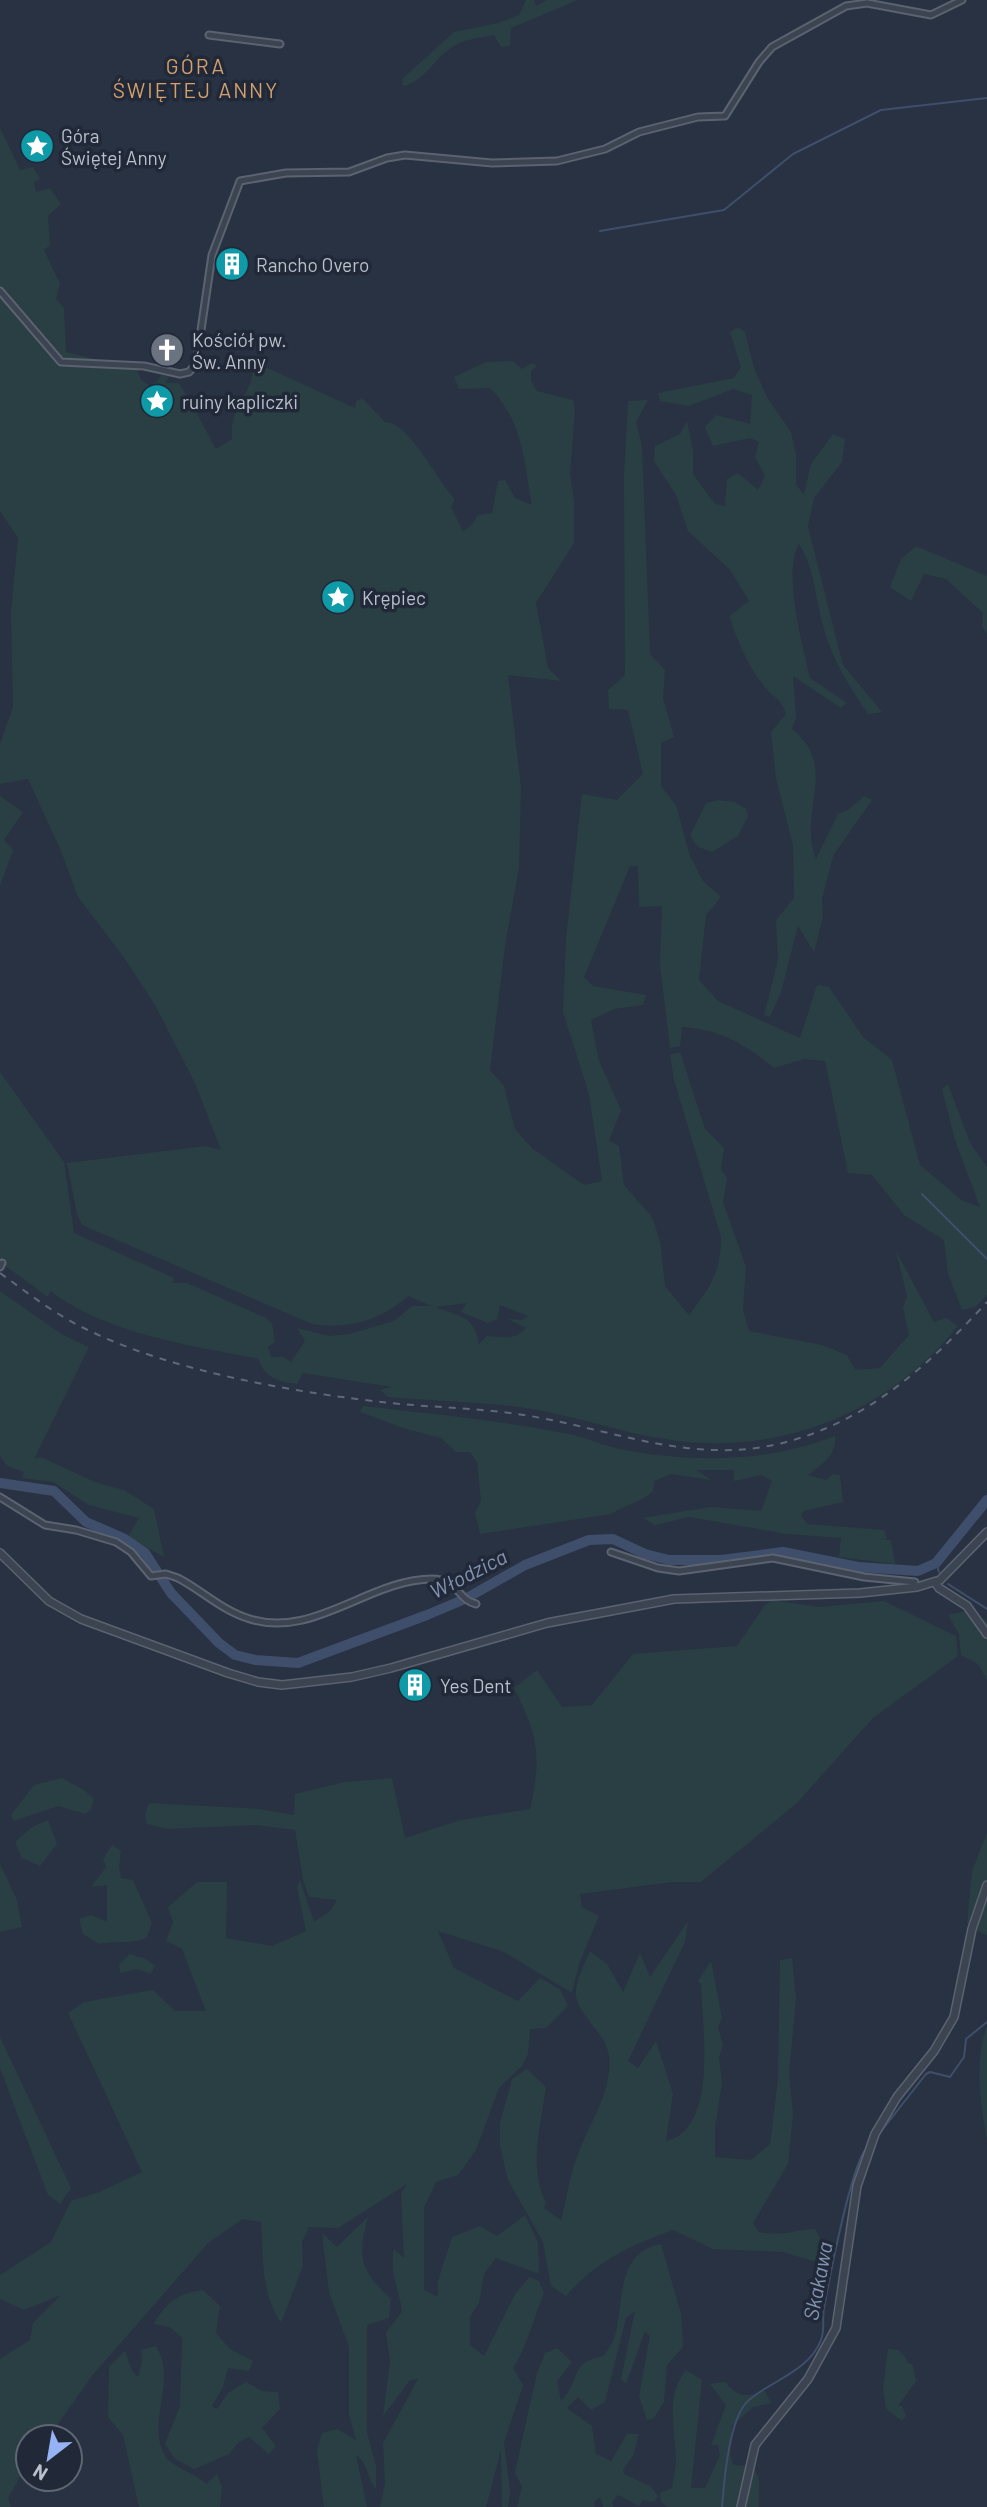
<svg xmlns="http://www.w3.org/2000/svg" width="987" height="2507" font-family="Barlow,sans-serif">
	<style>
		.green { fill: #2a3f43; fill-rule: evenodd }
		.lines { fill: none; stroke-linecap: round; stroke-linejoin: round }
		.stream { stroke: #3f4e6b; stroke-width: 2 }
		.river { stroke: #3f4e6b; stroke-width: 10 }
		.minor-casing { stroke: #5b6270; stroke-width: 9 }
		.tertiary-casing { stroke: #5b6270; stroke-width: 10 }
		.minor { stroke: #3c4452; stroke-width: 5 }
		.tertiary { stroke: #3c4452; stroke-width: 7 }
		.rail { stroke: #5f6879; stroke-width: 2; stroke-dasharray: 7 7; stroke-linecap: butt }
		.labels { text-anchor: middle; dominant-baseline: central; stroke-width: 7; stroke-linejoin: round; paint-order: stroke }
		.poi-label { font-size: 19px; fill: #bac0cc; stroke: #212938; text-anchor: start }
		.neighbourhood-label { font-size: 21px; letter-spacing: 2px; fill: #d3a06e; stroke: #212938 }
		.water-label { font-size: 21px; font-style: italic; fill: #8294b2; stroke: #212938 }
	</style>
	<rect width="100%" height="100%" fill="#283242"/>
	<g class="green">
		<path d="M526,0H534L536,6L547,0H578L511,28L510,46L501,47L494,35C480,38 463,39 451,48C434,59 424,82 403,86L402,79L454,32L498,23L519,15Z"/>
		<path d="M0,128L20,170L33,167L40,179L34,182L36,192L50,188L61,204L48,216L50,245L44,250L60,284L56,299L64,308L66,352L137,369L141,380L149,385L157,382L161,375L169,377L165,383H179L190,402L201,399L197,414L216,449L232,439C229,405 253,395 253,367L263,366L355,408L356,401L362,398L385,422C410,422 438,483 455,499L451,507L463,531L471,526L478,515L492,513L498,481L505,480L515,498L532,505C524,461 523,421 490,388L459,389L454,377L486,362L513,361L522,369L532,363L537,366L531,371V381L537,391L573,400L575,411L570,473L574,502V543L536,603L548,668L561,681L508,675L521,787L519,868L505,945L490,1070L504,1086L515,1129L533,1149L584,1185L602,1181L589,1094L563,1012L566,939L582,794L617,800L643,774L628,710L609,709L608,690L625,675L624,475L628,401L648,400L636,422L642,447L650,654L665,670L663,698L674,737L661,743V786L676,805L690,856L703,881L721,897L706,915L699,980L718,1001L800,1038L817,985L829,987L863,1037L892,1060L920,1165L963,1201L980,1207L955,1140L942,1089L948,1084L970,1143L987,1167V1295L975,1307L962,1310L948,1274L944,1240L904,1215L872,1175L848,1173L825,1061L804,1059L774,1068C746,1044 718,1029 682,1027L680,1046L670,1048L660,965L662,906L639,907L638,866H630L584,977L593,986L646,995L643,1005L614,1009L591,1020L599,1061L621,1110L609,1141L619,1146L624,1185L652,1217L660,1241L665,1286L689,1315C710,1287 721,1273 721,1237L674,1080L670,1055L680,1052L705,1129L724,1148L721,1170L727,1178L723,1202L746,1267L743,1309L749,1331L822,1345L847,1355L855,1370L880,1368L909,1335L903,1308L907,1296L896,1251L934,1322L946,1318L958,1326C889,1412 781,1456 671,1440C620,1433 571,1414 520,1407C477,1402 432,1401 388,1397L380,1390L392,1387L303,1373L297,1384C279,1382 263,1377 259,1359C189,1345 109,1335 50,1291L48,1297L0,1262V1072L64,1162L74,1233L174,1278L173,1283H187L266,1318L272,1323L275,1342L268,1347L271,1357H283L291,1362L305,1341L297,1328L329,1336L349,1334L394,1321L412,1306H431L408,1296C382,1320 347,1330 312,1324L82,1225L77,1214L67,1163L206,1146L221,1150L195,1083L155,1005L123,956L78,897L61,851L28,779L0,784V744L13,707L11,613L18,538L0,511ZM467,1303L461,1312L488,1323L497,1319L500,1305L528,1316L522,1320L508,1319L526,1328C515,1341 502,1337 487,1336L479,1344C474,1314 459,1317 436,1307Z"/>
		<path d="M738,327L745,332L754,368L768,399L791,432L796,454V485L804,494L811,464L833,434L845,439L842,462L814,498L808,527L843,665L882,712L868,714C848,684 831,658 822,622C815,595 814,567 799,544C782,572 803,646 810,678L847,703L841,708L793,676L796,717L792,729C840,767 797,812 816,859L838,814L848,810L864,796L872,800L833,856L822,899L823,917L814,952L798,926L781,992L770,1017L764,1015L778,960L776,920L794,898L793,845L776,778L771,732L786,714C780,695 773,699 763,685C747,664 737,640 729,616L749,601L730,570L688,531L676,495L654,461L655,446L680,434L687,421L693,451V474L715,504L725,506L727,479L738,473L758,490L765,476L755,457L759,442L750,438L713,446L705,427L716,415L750,424L752,395L733,389L689,406L660,401L658,393L734,378L741,367L730,332Z"/>
		<path d="M916,546L987,576V634L982,626L983,613L946,579L924,574L911,601L890,587L901,559Z"/>
		<path d="M0,796L23,812L4,840L13,850L0,886Z"/>
		<path d="M718,800L735,802L746,809L748,816L738,836L712,852L698,847L690,836L706,803Z"/>
		<path d="M0,1291L61,1334L89,1347L34,1459L41,1457L95,1482L124,1490L154,1509L164,1557L128,1537L139,1518L89,1505L53,1482L22,1478L24,1472L7,1466L0,1456Z"/>
		<path d="M363,1406C431,1414 501,1420 569,1434C588,1438 606,1447 625,1450C696,1463 768,1462 835,1436C837,1456 822,1464 808,1475L826,1480L833,1474L840,1475L843,1502L804,1511L801,1515L807,1524L884,1530L887,1539H880L891,1540L895,1564L839,1557L841,1538L787,1534L689,1517L655,1525L643,1518L710,1507L761,1511L772,1481L761,1475L734,1481V1470H696L711,1480L671,1474L654,1481L653,1491C640,1503 626,1504 611,1514L480,1534L475,1513L481,1500L477,1462L470,1452H456L441,1438L403,1428L360,1412Z"/>
		<path d="M772,1600L820,1607L884,1601L956,1636L958,1656L873,1718L797,1803L701,1882H672L580,1894L582,1907L599,1916L579,1964L572,1993L504,1952L438,1931L454,1968L518,2001L540,1978L560,1989L568,2006L546,2028L530,2029L528,2054L522,2066L499,2088L476,2150L458,2175L436,2182L424,2208V2290L438,2297V2281L452,2237L480,2226L497,2236L525,2215L538,2242L539,2274L496,2258L484,2274L479,2303L470,2317V2345L484,2356L515,2294L529,2277L539,2281L544,2293C533,2319 528,2345 513,2368L523,2385L504,2443L510,2491L508,2507H502L501,2450L486,2507H380L385,2483L383,2443L418,2379L410,2380L383,2416L390,2361L386,2332L402,2312C399,2287 389,2274 394,2249L404,2258L401,2194L407,2184L338,2228L309,2227L302,2242L303,2266L281,2323C260,2290 264,2260 261,2222L243,2219L208,2243L91,2377L49,2437H28V2463L8,2498L11,2507H0V2359L30,2340L33,2323L61,2295L24,2310L0,2299V2275L51,2242L71,2201L99,2192L142,2172L68,2013L84,2002L153,1990L175,2011H206L182,1949L166,1941L173,1922L168,1907L197,1882H227L226,1938L272,1946L306,1931L297,1887L300,1880L314,1922L331,1910L337,1900L309,1897L303,1880L295,1830L256,1825L167,1829L147,1824L145,1814L149,1803L259,1809L294,1815L295,1794L345,1782L392,1778L405,1838L461,1820L530,1809C542,1757 538,1735 514,1688L537,1670L562,1707L592,1705L633,1654L737,1646L765,1605Z"/>
		<path d="M970,1610L987,1621V1680L978,1664L961,1655L959,1634L948,1615Z"/>
		<path d="M62,1778L84,1790L94,1799L91,1809L85,1814L58,1806L14,1821L11,1815L34,1785Z"/>
		<path d="M48,1820L57,1844L40,1866L22,1858L15,1842L32,1827Z"/>
		<path d="M987,1833V1936L967,1924L972,1871Z"/>
		<path d="M112,1845L121,1851L119,1867L121,1878L133,1880L152,1923L147,1937C134,1945 115,1940 99,1944L83,1934L79,1919L91,1915L107,1922V1885L91,1887L106,1867L103,1859Z"/>
		<path d="M0,1864L17,1900L22,1927L0,1932Z"/>
		<path d="M688,1921L685,1942L628,2061L638,2068L656,2041L673,2094L666,2141C719,2130 702,2024 701,1984L698,1981L711,1961L722,2018L718,2027L723,2045L719,2057L722,2083L715,2128V2157L751,2160L770,2144L778,2079L780,1960L792,1958L796,1999L789,2074L793,2114L788,2164L753,2223L759,2232C781,2237 793,2230 815,2229L828,2253L813,2261L783,2252L713,2249L673,2230C632,2244 594,2263 566,2296L551,2286L543,2242L508,2180L500,2146V2123L512,2079L527,2069L546,2087C541,2124 528,2168 546,2202L544,2208L561,2220C567,2199 569,2177 577,2157C588,2125 613,2092 609,2056C607,2033 573,2011 576,1991C577,1978 585,1963 590,1951L607,1964L623,1992L640,1953L650,1977Z"/>
		<path d="M130,1954L146,1959L155,1966L151,1974L137,1969L120,1973L119,1964Z"/>
		<path d="M987,2026V2140C980,2103 974,2062 987,2026Z"/>
		<path d="M0,2037L71,2188L60,2204L48,2195L0,2068Z"/>
		<path d="M368,2217C357,2258 360,2270 391,2299L389,2318L367,2325V2433L376,2466V2489C367,2478 368,2463 356,2455L367,2507H324L317,2451L322,2433L337,2429L356,2440L349,2414V2347L329,2292L322,2233L337,2247Z"/>
		<path d="M661,2244L681,2314L683,2347L667,2365L664,2402L653,2419L647,2420L639,2396L650,2336L645,2331L626,2384L621,2379L635,2311L626,2318L605,2402L591,2410L578,2397L567,2408L592,2426L596,2454L611,2461L627,2434H639L633,2456L623,2469L624,2474L650,2486L658,2496L654,2502L643,2500L639,2506L618,2495L612,2502L613,2507H603L600,2497L594,2502L595,2507H517L522,2487L515,2472L537,2373L545,2353L557,2348L572,2362L557,2381L561,2401C583,2378 568,2362 604,2356C608,2349 614,2341 616,2332C623,2299 618,2251 661,2244Z"/>
		<path d="M203,2290L220,2306L216,2333L230,2349L253,2361L249,2371L228,2368L223,2387L212,2406L217,2409L228,2393L246,2382L262,2391L278,2392L280,2409L262,2428L276,2446L269,2454L249,2437L239,2442L229,2454L194,2469L175,2459L165,2444L180,2406L182,2338L170,2327L154,2324C167,2301 177,2294 203,2290Z"/>
		<path d="M156,2346C177,2381 148,2417 163,2452C171,2469 194,2471 206,2484L217,2474L222,2487L220,2507H139L123,2435L108,2417L109,2367L125,2351L131,2369L138,2377L142,2362L141,2350Z"/>
		<path d="M888,2349C899,2349 903,2351 907,2362L913,2365L916,2381L898,2406H902L906,2416L902,2421L886,2409L883,2388Z"/>
		<path d="M686,2370L702,2380L691,2488H705L720,2455L718,2445H711L726,2405L710,2384L725,2382C739,2398 745,2397 765,2391L771,2403L753,2407L732,2426L730,2454L733,2465L753,2466L759,2479V2507H667L661,2502L660,2493L672,2488C673,2479 676,2470 676,2461C676,2428 664,2398 686,2370Z"/>
	</g>
	<g class="lines">
		<g class="stream">
			<path d="M600,231L724,210L793,154L881,110L987,98"/>
			<path d="M922,1194L987,1259"/>
			<path d="M936,1563L939,1572"/>
			<path d="M948,1584L987,1609"/>
			<path d="M879,2134L926,2074L930,2072L950,2077L964,2057L966,2039L987,2022"/>
			<path d="M722,2507C724,2482 729,2416 749,2400C771,2381 809,2371 821,2340C825,2331 822,2318 824,2308C829,2280 851,2166 866,2149"/>
		</g>
		<path class="river" d="M0,1483L54,1491L86,1522L123,1538L145,1553L171,1593L219,1643L235,1655L255,1660L298,1663L427,1615L465,1599L525,1565L589,1540L613,1539L645,1554L669,1560H721L783,1552L858,1567L918,1571L936,1563L987,1500"/>
		<g class="minor-casing">
			<g id="minor">
				<path d="M209,35L280,44"/>
				<path d="M0,291L61,362L144,366L180,374L189,372L196,364L212,255L240,181L286,173L349,172L387,158L405,155L492,163L557,161L605,149L639,132L698,117L725,116L759,62L772,47L846,6L867,3L931,15L962,0"/>
				<path d="M0,1267L2,1263"/>
				<path d="M0,1497L45,1525L76,1530L116,1542L131,1552L151,1576L166,1574L178,1578C201,1590 222,1610 247,1618C312,1641 369,1579 432,1579C458,1579 458,1600 476,1604"/>
				<path d="M611,1552L658,1568L679,1571L773,1558L864,1577L915,1582"/>
			</g>
		</g>
		<g class="tertiary-casing">
			<g id="tertiary">
				<path d="M0,1553L49,1601L81,1619L228,1673L258,1682L282,1685L352,1677L391,1668L547,1623L674,1599L860,1593L917,1587L940,1580L987,1532"/>
				<path d="M935,1582L939,1588L967,1606L987,1634"/>
				<path d="M741,2507L755,2445L808,2379L836,2328L857,2186L875,2134L897,2097L934,2051L954,2017L972,1929L987,1885"/>
			</g>
		</g>
		<use href="#minor" class="minor"/>
		<use href="#tertiary" class="tertiary"/>
		<path class="rail" d="M0,1273C29,1294 57,1316 90,1331C174,1372 298,1393 391,1403C438,1408 484,1408 530,1416C613,1430 692,1464 778,1444C865,1424 928,1366 987,1302"/>
	</g>
	<defs>
		<g id="sight-disc" transform="scale(1.75)"><circle r="9.5" fill="#0f9aa8" stroke="#212938"/><path d="M0-6L1.8-2.2L6-1.7L2.9 1.2L3.7 5.4L0 3.3L-3.7 5.4L-2.9 1.2L-6-1.7L-1.8-2.2Z" fill="#fff"/></g>
		<g id="building-disc" transform="scale(1.75)"><circle r="9.5" fill="#0f9aa8" stroke="#212938"/><path d="M-4-6H4V6H1V3H-1V6H-4ZM-2.5-4.3h1.7v1.8h-1.7ZM.8-4.3h1.7v1.8H.8ZM-2.5-1h1.7V.8h-1.7ZM.8-1h1.7V.8H.8Z" fill="#fff"/></g>
		<g id="church-disc" transform="scale(1.75)"><circle r="9.5" fill="#6b7280" stroke="#212938"/><path d="M-1.2-6h2.4v3.5h3.3v2.4h-3.3V6h-2.4V-.1h-3.3v-2.4h3.3Z" fill="#fff"/></g>
	</defs>
	<g fill-rule="evenodd">
		<use href="#sight-disc" x="37" y="146"/>
		<use href="#building-disc" x="232" y="264"/>
		<use href="#church-disc" x="167" y="350"/>
		<use href="#sight-disc" x="157" y="401"/>
		<use href="#sight-disc" x="338" y="597"/>
		<use href="#building-disc" x="415" y="1685"/>
	</g>
	<g class="labels">
		<g class="poi-label">
			<text x="61" y="135">Góra<tspan x="61" dy="22">Świętej Anny</tspan></text>
			<text x="256" y="264">Rancho Overo</text>
			<text x="192" y="339">Kościół pw.<tspan x="192" dy="22">Św. Anny</tspan></text>
			<text x="182" y="401">ruiny kapliczki</text>
			<text x="362" y="597">Krępiec</text>
			<text x="440" y="1685">Yes Dent</text>
		</g>
		<g class="neighbourhood-label">
			<text x="196" y="65">GÓRA<tspan x="196" dy="24">ŚWIĘTEJ ANNY</tspan></text>
		</g>
		<g class="water-label">
			<text transform="translate(468 1573) rotate(-27)">Włodzica</text>
			<text transform="translate(817 2281) rotate(-79)">Skakawa</text>
		</g>
	</g>
	<g transform="translate(49 2458) rotate(211)"><circle r="33" fill="#212938" stroke="#5e6573" stroke-width="2"/>
	<path d="M0-5L12 26L0 18L-12 26Z" fill="#96b4f5"/>
	<text y="-10" font-size="19" font-weight="bold" text-anchor="middle" fill="#bac0cc">N</text>
	</g>
</svg>
